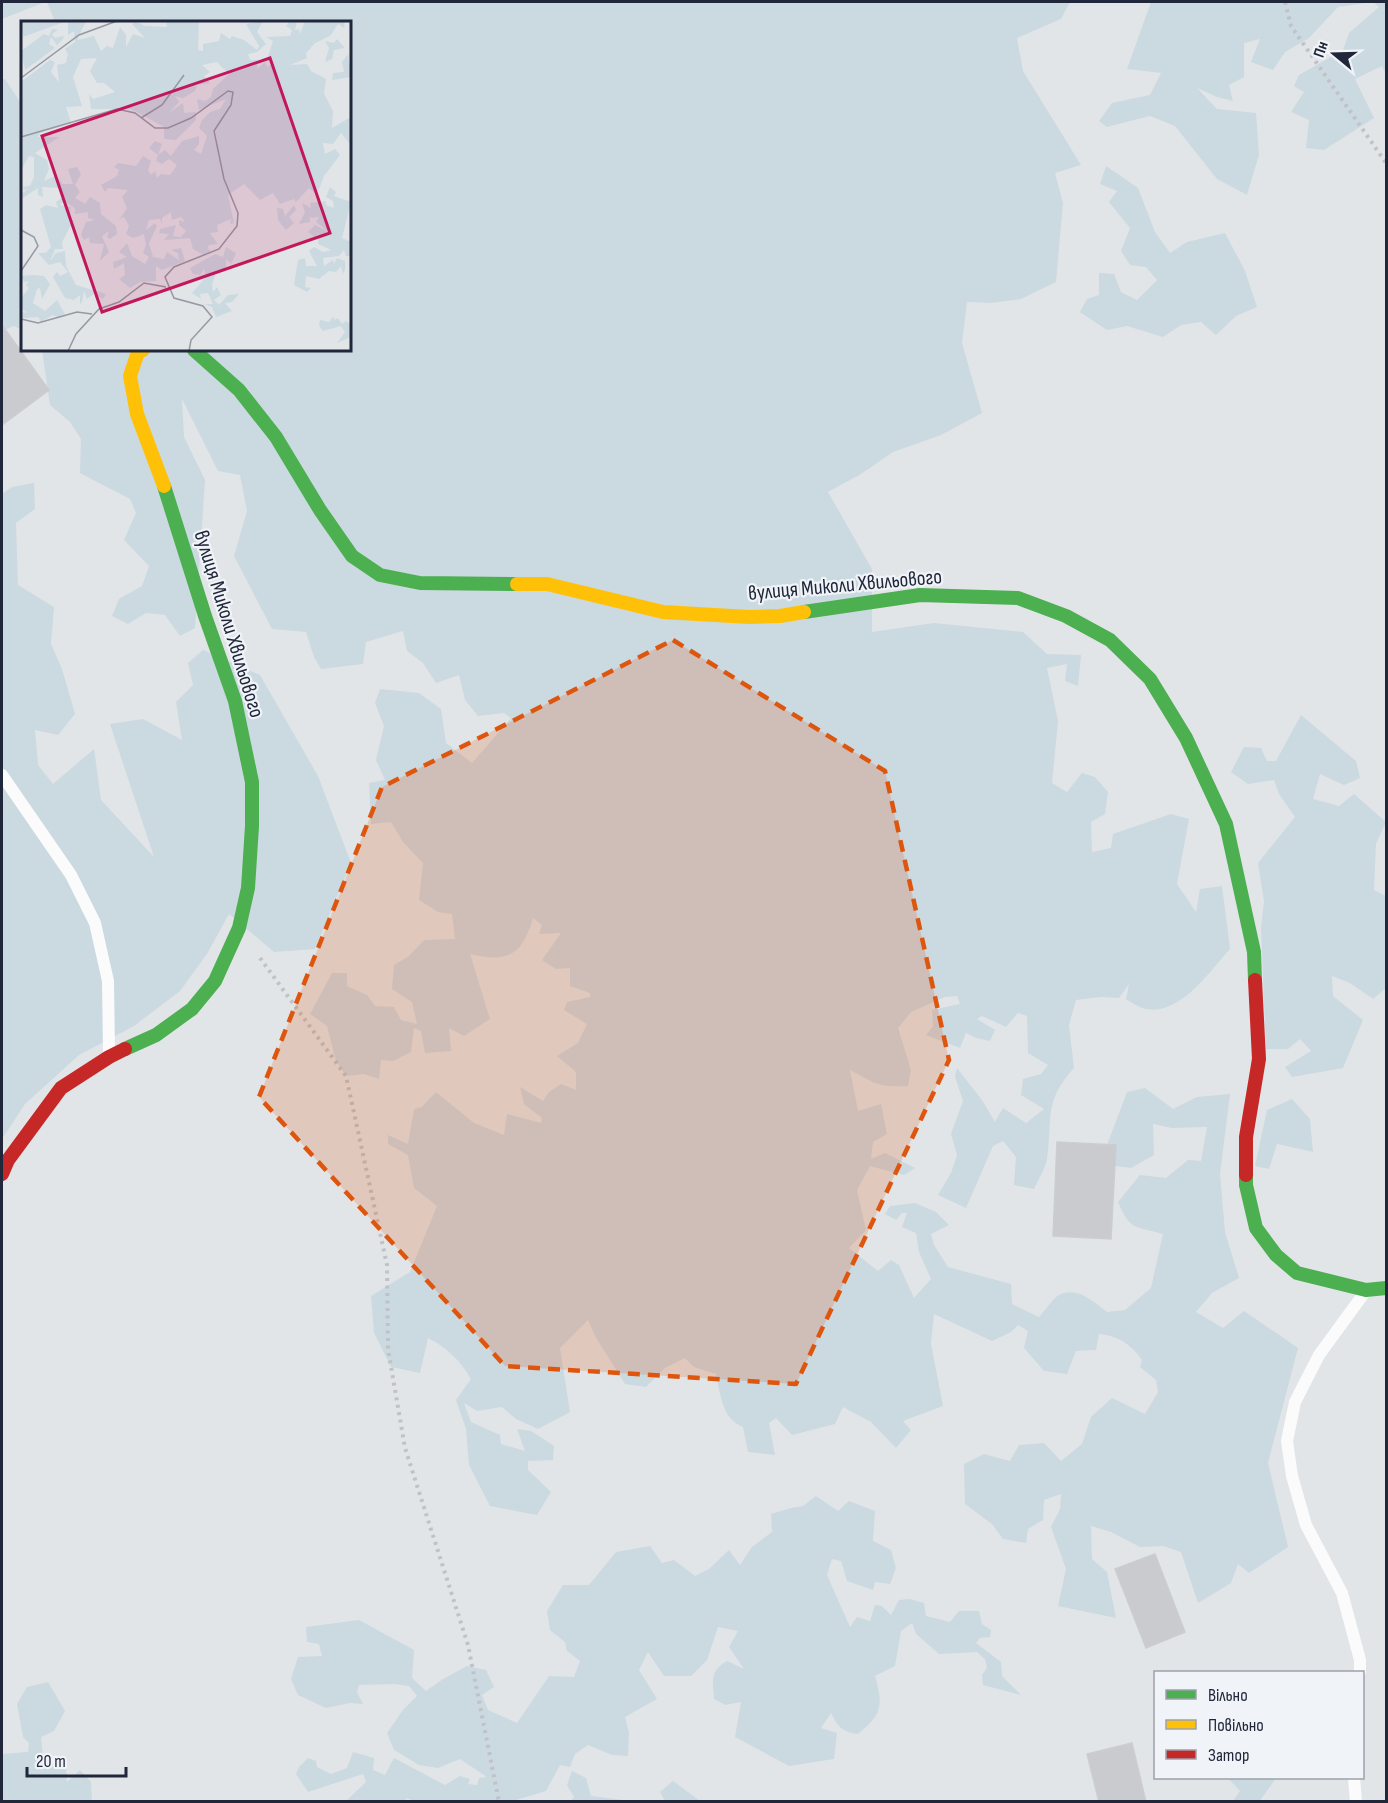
<svg xmlns="http://www.w3.org/2000/svg" width="1388" height="1803" font-family="'Sofia Sans Condensed',sans-serif">
	<style>
		.green { fill: #cbd9e1 }
		.building { fill: #c9cbcf; stroke: #cbcdd1; stroke-width: 1.5 }
		.lines { fill: none; stroke-linecap: round; stroke-linejoin: round }
		.path { stroke: #c0c2c8; stroke-width: 4; stroke-dasharray: 3 4.5; stroke-linecap: butt }
		.lane { stroke: #fbfbfc; stroke-width: 12 }
		.fast { stroke: #4caf50; stroke-width: 14 }
		.slow { stroke: #ffc107; stroke-width: 14 }
		.jam { stroke: #c62828; stroke-width: 14 }
		.marked { fill: #de560e; fill-opacity: 0.2; stroke: #de560e; stroke-width: 4.5; stroke-dasharray: 12 8; stroke-linejoin: round }
		.labels { text-anchor: middle; dominant-baseline: central; stroke-width: 4.5; stroke-linejoin: round; paint-order: stroke }
		.street-label { font-size: 21px; fill: #21273a; stroke: #f0f3f7 }
		.inset-road { fill: none; stroke: #9599a2; stroke-width: 1.5 }
		.view { fill: #c2185b; fill-opacity: 0.15; stroke: #c2185b; stroke-width: 3 }
		.inset-edge { fill: none; stroke: #21273a; stroke-width: 3 }
	</style>
	<rect width="100%" height="100%" fill="#e2e5e8"/>
	<g class="green">
		<path d="M2,2H45L2,19Z"/>
		<path d="M47,2H1070L1061,19L1017,38L1023,71L1081,165L1055,173L1063,203L1056,282L1021,299L990,303L967,302L962,343L982,413L941,435L893,452L861,474L828,492L872,569V632L934,623L1023,632L1047,654L1081,655L1078,686L1065,681L1067,664L1047,668L1058,721L1052,783L1067,792L1082,773L1095,777L1108,792L1105,814L1091,822L1092,852L1111,848L1113,834L1171,814L1189,819L1177,884L1196,912L1200,889L1222,886L1230,949C1209,972 1178,1019 1142,1008C1137,1006 1131,1002 1126,999L1129,984L1119,998L1101,997L1076,1000L1069,1025L1074,1068C1043,1102 1053,1118 1047,1159C1045,1169 1038,1180 1034,1189L1014,1185L1016,1157L1003,1141L993,1146L966,1208L938,1195L951,1173L957,1155L951,1134L963,1101L955,1077L957,1068L982,1100L995,1122L1003,1108L1026,1123L1044,1109L1021,1095L1023,1079L1041,1074L1048,1065L1028,1053L1027,1016L1018,1013L1006,1027L982,1016L977,1019L995,1030L990,1041L976,1038L966,1033L960,1048L926,1035L933,1026L932,1010L960,1004L957,996L945,997L911,1012L898,1028L911,1070L908,1086C876,1087 877,1084 850,1070L858,1111L881,1104L887,1134L873,1142L871,1159L885,1153L915,1168L904,1175L870,1166L857,1190L866,1230L849,1248L878,1271L891,1260L899,1265L914,1298L931,1279L919,1252L916,1233L902,1227L907,1213H902L896,1220L885,1214L890,1206L915,1203L936,1212L949,1225L931,1234L934,1245L948,1267L1011,1284L1012,1304L1039,1317C1045,1311 1052,1299 1059,1295C1077,1286 1093,1301 1107,1312L1125,1310L1151,1288L1163,1234C1135,1226 1130,1231 1118,1202L1140,1175L1166,1178L1188,1160L1201,1161L1207,1127L1172,1128L1153,1124L1154,1155L1131,1168L1115,1166L1116,1146L1107,1145L1127,1092L1145,1088L1173,1109L1197,1097L1230,1094L1220,1174L1225,1232L1239,1278L1212,1293L1196,1312L1223,1328L1244,1311L1298,1348L1268,1463L1288,1547L1249,1573L1238,1564L1231,1583L1198,1603L1181,1552L1163,1546L1140,1547L1111,1532L1091,1526L1092,1559L1107,1572L1116,1618L1058,1606L1066,1569L1051,1527L1060,1509L1061,1494L1044,1500L1043,1520L1028,1529L1026,1543L1003,1539L992,1524L965,1504L964,1464L984,1454L1010,1461L1019,1445L1044,1443L1061,1461L1082,1444L1091,1417L1112,1398L1145,1414L1158,1392L1156,1380L1140,1367L1142,1360C1132,1345 1117,1335 1099,1334L1096,1350L1076,1351L1067,1374L1044,1371L1024,1348L1028,1331L1018,1325L1011,1332L992,1341L934,1314L931,1344L943,1406L903,1421L911,1430L896,1448L871,1422L843,1407L835,1424L792,1435L776,1418L769,1423L775,1455L748,1452L743,1427C722,1419 720,1393 716,1374L694,1367L685,1358L665,1368L646,1387L625,1384L595,1336L588,1320L560,1348L570,1412L538,1429L516,1419L502,1407L477,1411L464,1403L471,1422L500,1435L501,1444L525,1451L517,1429L531,1431L554,1446L553,1460L528,1461V1470L551,1492L537,1515L490,1506L469,1465L466,1429L456,1400L471,1379C460,1360 447,1348 428,1338L420,1373L391,1367L374,1333L371,1296L410,1272L437,1206L414,1188L408,1155L388,1144V1135L408,1144L414,1109L422,1107L436,1092L474,1123L504,1135L507,1114L541,1123L542,1118L524,1104L520,1087L543,1101L549,1092L561,1084L576,1090V1072L557,1056L578,1043L587,1024L564,1010L567,1002L590,997V993L570,986V968L556,969L542,960L561,933L539,934L542,925L533,918C522,955 509,963 470,954L490,1019L464,1036L449,1028L451,1051L425,1053L421,1031L414,1028L411,1052L393,1061L381,1060L379,1079L364,1074L346,1076L336,1061L327,1026L310,1014L332,973H347V986L367,995L375,1006L394,1007L401,1020L417,1024L412,1002L392,989L394,965L409,956L424,940L455,939L452,914L438,912L419,900L423,863L403,842L391,822L371,824L369,783L385,780L376,760L384,726L375,703L380,689L419,693L441,709L446,743L472,763L511,718L504,713L478,716L465,700L459,675L436,683L423,663L407,651L403,631L366,642L363,664L321,669L314,657L306,632L272,629L234,556L247,511L240,475L218,471L182,399L184,437L205,480L195,628L180,636L165,615L146,613L128,624L112,616L119,599L142,586L149,566L124,540L136,513L130,499L80,473L81,439L70,422L50,405L42,350H350V22H55Z"/>
		<path d="M1151,2H1386V74L1382,66L1355,79L1374,118L1324,150L1306,148L1309,120L1291,112L1304,92L1294,86L1299,75L1343,50L1349,33L1379,7L1373,2L1338,7L1309,38L1285,52L1273,70L1251,62L1260,39L1244,43V77L1229,85L1233,101L1217,97L1197,88L1217,109L1256,113L1259,155L1247,195L1217,179L1175,126L1150,116L1107,127L1099,121L1112,103L1150,95L1161,73L1127,69Z"/>
		<path d="M2,79H5L22,105V330L14,326L2,331Z"/>
		<path d="M1106,166L1138,188L1155,232L1170,253L1187,242L1225,233L1245,271L1257,307L1236,316L1216,335L1201,322L1181,325L1163,337L1127,326L1107,330L1080,312L1087,299L1099,295V273L1114,274L1121,292L1137,300L1157,280L1146,267L1130,265L1121,251L1130,228L1109,202L1117,191L1100,184Z"/>
		<path d="M34,483L35,509L16,523L18,585L54,607L51,644L62,669L75,714L58,735L35,730L38,765L53,784L94,749L101,800L154,857L110,724L143,719L182,740L176,702L193,685L188,663L203,650L260,675L318,776L351,863L315,949L274,952L229,914L207,954L180,991L134,1026L79,1055L25,1104L2,1139V494L12,487Z"/>
		<path d="M1301,715L1356,761L1360,778L1344,785L1320,774L1313,799L1339,806L1354,794L1386,822L1376,844L1374,890L1386,896V988L1373,999L1350,983L1332,976L1333,996L1363,1020L1343,1068L1292,1077L1285,1067L1311,1051L1300,1039L1288,1049H1266L1261,928L1264,901L1258,863L1295,817L1279,794L1274,780L1248,784L1231,772L1244,747L1261,748L1267,761H1276Z"/>
		<path d="M1292,1099L1310,1119L1313,1152L1277,1144L1269,1169L1255,1166L1267,1110Z"/>
		<path d="M816,1496L838,1511L849,1501L875,1511L873,1541L891,1550L896,1568L890,1584L875,1582L873,1590L847,1581L841,1561L832,1559L827,1575L850,1627L857,1617L870,1621L875,1605L882,1606L891,1615L899,1600L910,1599L924,1603L926,1616L950,1622L959,1611H979L982,1624L991,1630L990,1637L980,1638L976,1643L1001,1662L1002,1676L1021,1695L983,1685L982,1675L987,1668L985,1659L977,1652L939,1654L916,1634L912,1623L901,1631L895,1666L875,1676C883,1705 883,1714 858,1734C841,1732 838,1726 831,1713L821,1728L837,1733L834,1759L789,1766L735,1737L741,1702L725,1705L714,1699C713,1681 709,1671 727,1661L744,1669L729,1647L738,1631L718,1627L707,1660L691,1676H664L648,1652L639,1670L657,1699L625,1717L629,1733L628,1756L612,1755L588,1745L575,1754L570,1767L560,1765L546,1791L513,1801L417,1802L406,1798V1802L346,1801L366,1782L363,1774L308,1792L296,1774L299,1767L308,1758L316,1761L317,1767L331,1774L347,1768L353,1752L374,1758L373,1770L385,1775L394,1758L445,1785L460,1776L470,1779L468,1784L477,1785L479,1778L487,1777L460,1759L438,1768L419,1765L394,1750L387,1733L403,1710L417,1696L409,1686L394,1684L359,1685L357,1692L363,1704L350,1703L326,1708L298,1695L291,1679L298,1657L322,1656L319,1644L307,1642L306,1627L359,1620L414,1650L412,1678L426,1691L443,1679L467,1666L486,1670L494,1687L482,1695L488,1710L517,1723L549,1676L574,1677L580,1661L567,1651L565,1642L550,1630L547,1611L563,1585H589L616,1552L650,1546L662,1563L674,1560L695,1576L709,1569L729,1550L740,1565L752,1547L772,1532L771,1514L791,1508L803,1506Z"/>
		<path d="M48,1682L65,1711L54,1731L41,1737L43,1757L66,1767L67,1782L80,1770L91,1782L92,1801H2V1754L28,1752L29,1743L23,1737L17,1704L27,1687Z"/>
		<path d="M572,1771L586,1778L591,1796L631,1801H571L574,1797L567,1785Z"/>
		<path d="M1228,1778H1276L1259,1802L1233,1801L1240,1791Z"/>
		<path d="M673,1781L700,1801H665L660,1792Z"/>
	</g>
	<g class="building">
		<path d="M2,325L49,390L2,425Z"/>
		<path d="M1057,1142L1116,1145L1111,1239L1053,1236Z"/>
		<path d="M1155,1554L1185,1632L1146,1648L1115,1569Z"/>
		<path d="M1132,1743L1146,1802H1099L1087,1754Z"/>
	</g>
	<g class="lines">
		<g class="path">
			<path d="M1285,2L1291,26L1386,163"/>
			<path d="M260,958L346,1076L387,1265L388,1349L405,1448L468,1645L499,1802"/>
		</g>
		<g class="lane">
			<path d="M2,775L71,875L95,923L108,981L109,1053"/>
			<path d="M1360,1672V1660L1342,1593L1306,1525L1292,1476L1287,1441L1295,1402L1319,1355L1365,1292"/>
			<path d="M1354,1778L1356,1802"/>
		</g>
		<g class="fast">
			<path d="M194,350L239,390L276,437L320,510L352,556L380,575L420,583L517,584"/>
			<path d="M804,612L920,595L1018,598L1066,616L1110,640L1150,679L1186,738L1226,824L1254,952L1255,980"/>
			<path d="M125,1049L156,1035L192,1009L215,981L239,928L248,888L252,826V782L235,701L205,616L164,486"/>
			<path d="M1246,1175V1185L1256,1228L1276,1255L1297,1273L1366,1290L1386,1288"/>
		</g>
		<g class="slow">
			<path d="M143,350L138,352L130,376L137,414L164,486"/>
			<path d="M517,584H547L663,612L749,617L780,616L804,612"/>
		</g>
		<g class="jam">
			<path d="M2,1174L8,1160L61,1088L109,1057L125,1049"/>
			<path d="M1246,1175V1137L1259,1059L1255,980"/>
		</g>
	</g>
	<path class="marked" d="M673,640L885,771L949,1060L796,1384L505,1366L259,1097L382,787Z"/>
	<g class="labels">
		<g class="street-label">
			<text transform="translate(845 585) rotate(-5)">вулиця Миколи Хвильового</text>
			<text transform="translate(229 624) rotate(73)">вулиця Миколи Хвильового</text>
		</g>
	</g>
	<g transform="translate(21 21)">
		<rect width="330" height="330" fill="#e2e5e8"/>
		<path d="M0,0H43V1L2,16ZM47,0H65L56,19L73,15L80,30L86,25L92,27L99,6L105,14V26L112,13L124,17L111,3L114,0L124,5L146,6L145,0H178L177,29L182,30V23L198,20L200,12L209,18L211,15L223,19L236,29L238,25L225,3L242,0L236,11L245,23L236,31L227,33L229,39H236L237,35L236,48L244,41L246,46L251,43L246,38L252,20L245,16L269,15L271,9L265,5L269,0H276L274,9L278,8L279,13L284,0H324L323,7L317,3L309,15L294,22L285,32L286,37L269,44L286,43L290,50L305,58L303,73L312,90L311,107L330,96V124L320,112L312,123L302,122L304,133L314,128L319,134L303,155L296,174L288,167L275,181L273,178L259,183L252,172L239,179L223,163L207,174L213,202L209,203L210,198L196,204L197,211L189,212L197,223L188,224L186,227L190,230L182,234L172,228L169,217L143,219L148,213L138,212L139,208L155,204L152,215L160,216L165,210L158,204V199L164,201L160,196L151,199L150,191L141,197V203L139,198L128,199L125,209L134,202L136,205L128,222L132,236L143,238L146,231L158,239L157,232L150,229L160,227L164,240L141,249L135,245V260L119,261L109,267L98,258L104,254L103,242L93,248L92,241L106,236L98,231L106,222L111,235L124,243L128,236L122,232L125,224L123,213L112,217L105,213L108,205L103,196L99,198L106,187L101,176L107,169L87,167L84,171L80,164L96,155L98,149L93,146L97,142L115,145L122,135L130,140L127,149L130,154L134,150L136,157L140,153L149,154L156,144L148,138L141,143L135,140L137,134L128,127L134,120L141,123L137,134L144,129L150,135L161,120L178,115V123L173,129L180,133L186,115L178,107L181,99L189,91L199,88L205,78L178,89L176,78L184,80L190,76L192,68L208,53L196,41L181,44L189,51L183,55L189,62L176,64L174,70L162,77L154,75L158,81L148,92L162,82L163,92L175,91V99L155,119L143,118V106L110,88H70L68,73L72,78L94,71L83,62H76L69,50L76,37L60,38L52,56L61,85L45,86L50,102L19,112L17,116H38L14,132L26,139L28,148L23,160L34,155L40,161L37,151L41,163H52L47,148L56,146L60,153L54,164L59,171L54,177L64,183L69,176L79,182L80,193L95,205L96,213L89,218L86,216L88,210L81,215L88,231L79,240L83,223L69,222L68,216L63,219L60,214L65,201L74,199L67,197V191L54,193V187L43,180L39,184L50,186L48,200L53,199L41,221L42,228H34L29,240L35,232L44,230L45,245L55,264L85,273L82,278L73,273L66,278L63,270L61,281L59,283V274L53,279L44,277L32,256L36,251L39,255L47,251L39,241L28,244L17,232H25L30,226L19,188L25,184L37,187L35,181L42,176L39,167L21,166L22,176L17,174V167L0,178V170L2,172L7,167L3,169L2,166L9,165L13,156V136L8,135L0,149V61L29,39L34,41L30,51L38,61L36,44L45,42L47,33L44,28L54,21L53,10L47,14ZM31,8L37,9L31,13L34,17L43,15L42,18L36,24L30,16L28,23L34,27L4,49L0,30L23,13L28,15ZM316,18L324,27L313,29L311,38L304,41L308,27L304,20L313,22ZM327,33L330,56L311,59L312,52L323,51L321,41ZM309,166L315,171L313,175L330,181L321,217L330,221V235H325L323,229L318,235L302,237L303,245L312,239L313,243L316,237L324,240V249L322,253L320,245L315,251L308,250L298,258L285,255L284,266L290,267L286,271L273,264L277,239L284,237L285,245H296L288,230L293,226L302,231L310,229L297,223L298,212L294,216L287,211L294,204L308,211L295,201L298,196L290,197L289,194V201L278,203L284,191L281,182L290,187L289,182L305,180V184L313,187L312,180L305,176ZM273,184L275,189L268,196L273,202L265,209L257,199L256,187L262,188L264,195ZM205,226L215,232L210,243L205,238V248L196,249L191,263L192,271L196,266L200,274L193,279L198,284L207,274L218,273L211,281L204,282L211,290L195,296L191,286L183,283H192L187,272L179,273L180,278L171,272L185,256L183,248L179,254L172,253L169,247L194,233L202,236ZM12,254L23,255L29,263L21,278L19,267L16,268L12,282L24,290L36,279L45,295L38,297L32,294L20,301L17,296L0,297V291L7,292L0,288V277L8,267L5,264L8,260L3,261L0,255ZM312,296L314,299L317,297L321,303L325,300L329,303L330,316L316,322L324,311L320,305L302,310L298,305L299,299L308,301Z" fill="#cbd9e1"/>
		<path class="inset-road" d="M0,57L58,14L96,0M120,97L141,84L163,54M0,116L96,88L114,92L134,107H147L170,97L207,70L212,71L210,84L193,110L203,158L217,192L216,205L198,228L153,246L144,256L153,277L182,285L191,296L170,319L168,330M0,209L13,216L17,225L0,250M0,298L17,302L56,291L71,293M47,330L55,313L78,288L98,281L123,262L145,266"/>
		<path class="view" d="M249,37L309,212L81,291L21,115Z"/>
		<rect width="330" height="330" class="inset-edge"/>
	</g>
	<rect width="1388" height="1803" fill="none" stroke="#21273a" stroke-width="6"/>
	<rect x="1154" y="1671" width="210" height="108" fill="#f0f3f7" stroke="#9da1ab" stroke-width="1.5"/>
	<rect x="1166" y="1690" width="30" height="9" fill="#4caf50" stroke="#9da1ab" stroke-width="1.5"/>
	<text x="1208" y="1701" font-size="18" fill="#21273a">Вільно</text>
	<rect x="1166" y="1720" width="30" height="9" fill="#ffc107" stroke="#9da1ab" stroke-width="1.5"/>
	<text x="1208" y="1731" font-size="18" fill="#21273a">Повільно</text>
	<rect x="1166" y="1750" width="30" height="9" fill="#c62828" stroke="#9da1ab" stroke-width="1.5"/>
	<text x="1208" y="1761" font-size="18" fill="#21273a">Затор</text>
	<g transform="translate(1334 54) rotate(289)" stroke="#f0f3f7" stroke-width="4.5" paint-order="stroke">
	<path d="M0-4.5L10 22L0 15L-10 22Z" fill="#21273a"/>
	<text y="-9" font-size="16" font-weight="bold" text-anchor="middle" fill="#21273a">Пн</text>
	</g>
	<path d="M27 1767v9h99v-9" fill="none" stroke="#21273a" stroke-width="3"/>
	<text x="36" y="1767" font-size="18" fill="#21273a" stroke="#f0f3f7" stroke-width="4.5" paint-order="stroke">20 m</text>
</svg>
